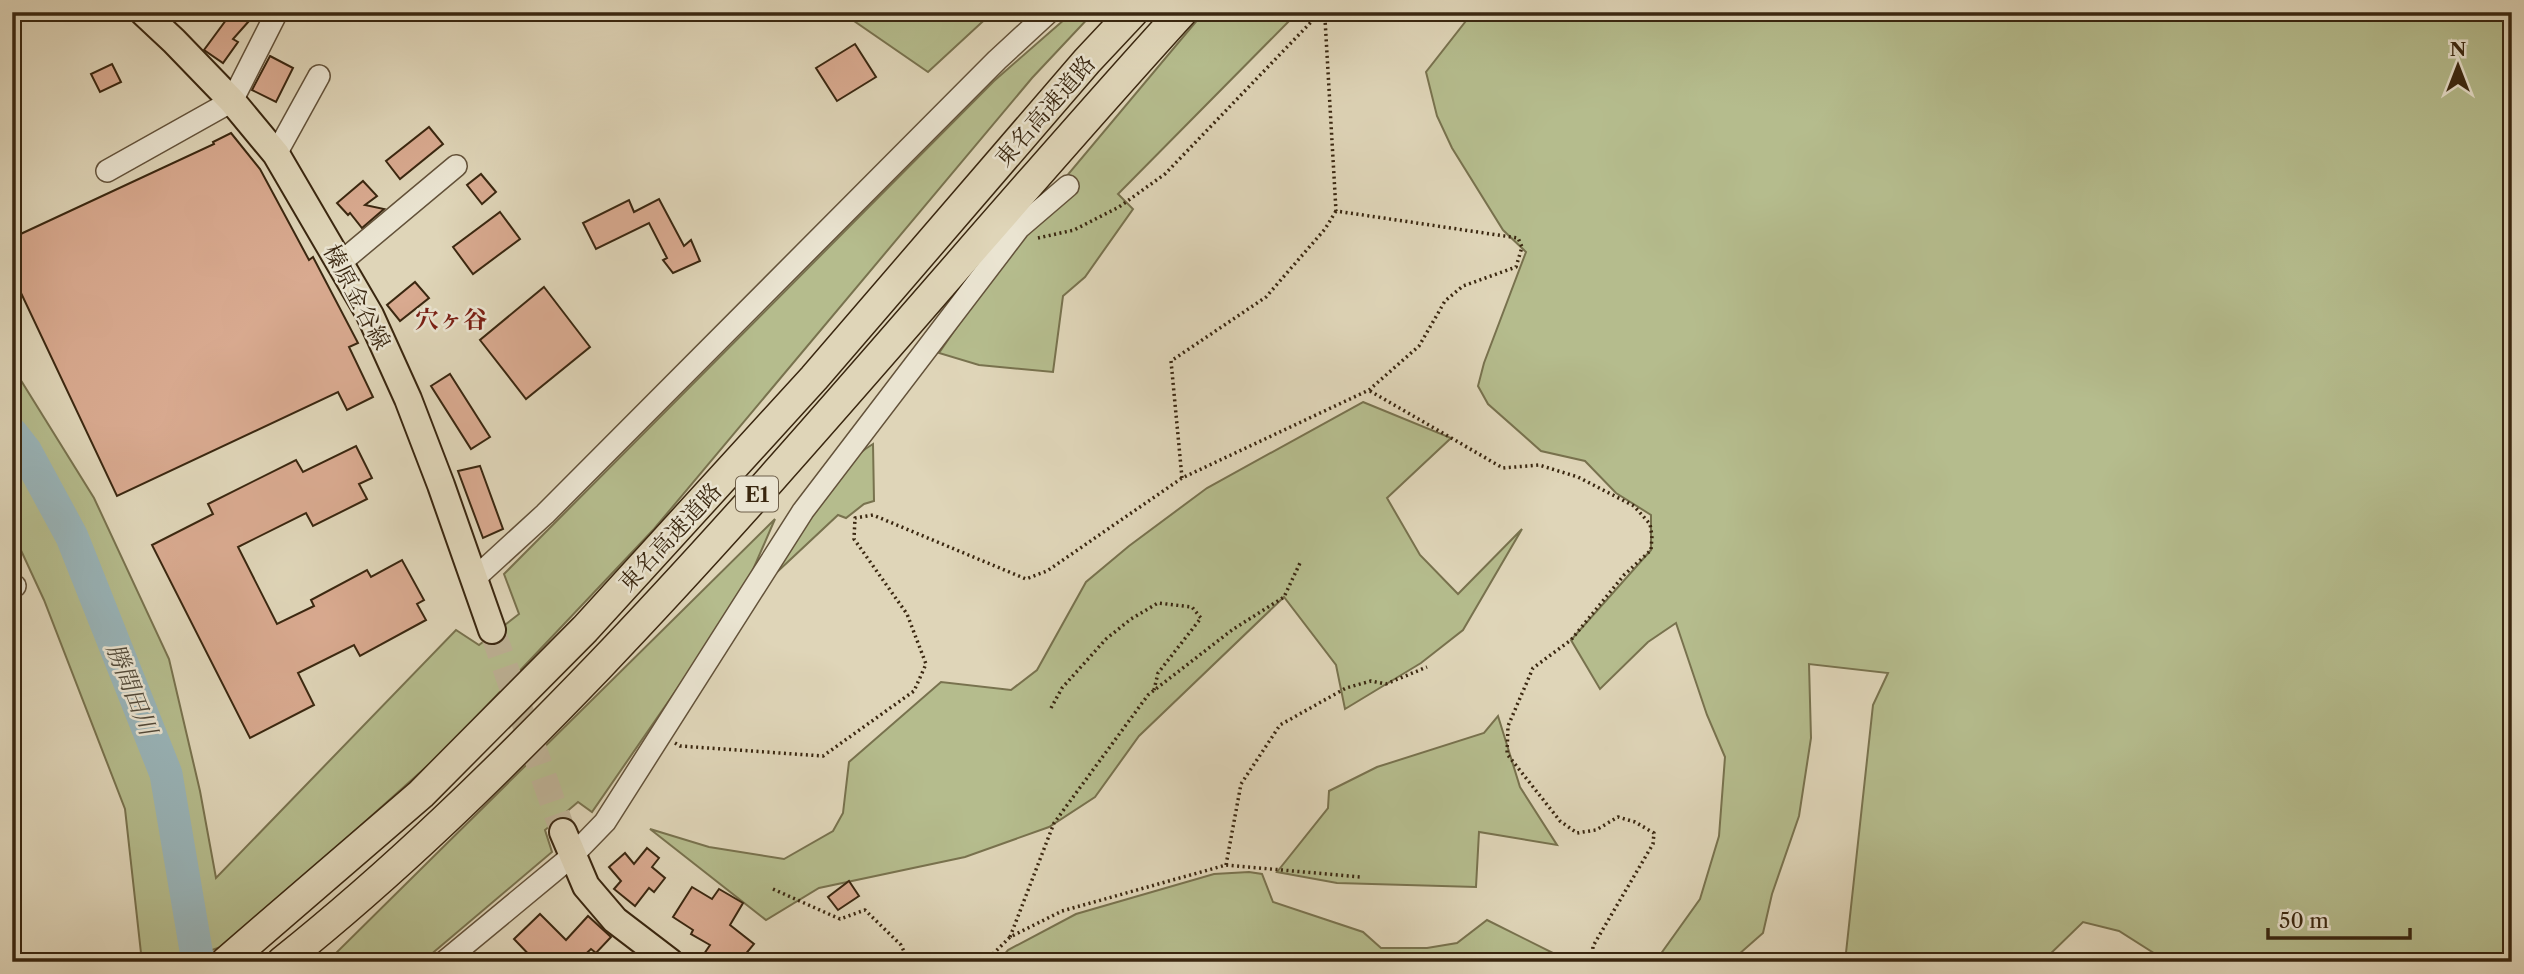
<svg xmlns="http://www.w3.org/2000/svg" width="2524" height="974" font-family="'Libre Caslon Text','Noto Serif JP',serif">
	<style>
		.green { fill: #b5bc8d; stroke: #78724e; stroke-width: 2 }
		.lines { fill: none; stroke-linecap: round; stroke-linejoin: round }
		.river { stroke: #99b5ba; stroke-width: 33 }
		.building { fill: #d9aa90; stroke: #3a2710; stroke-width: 2 }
		.major-tunnel { stroke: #beb296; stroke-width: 26; stroke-dasharray: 26 13; stroke-linecap: butt }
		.minor-casing { stroke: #63523a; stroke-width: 24 }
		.major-casing { stroke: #3a2710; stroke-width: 30 }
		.highway-casing { stroke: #3a2710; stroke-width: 33 }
		.path { stroke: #3a2710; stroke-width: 3.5; stroke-dasharray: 2 3.5; stroke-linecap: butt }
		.minor { stroke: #eae4d1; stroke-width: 21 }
		.major { stroke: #dfd5b8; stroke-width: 26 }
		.highway { stroke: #dfd5b8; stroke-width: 30 }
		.labels { text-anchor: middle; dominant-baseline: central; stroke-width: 5; stroke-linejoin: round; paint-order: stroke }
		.shield { fill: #eae4d1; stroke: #6f604a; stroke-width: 2 }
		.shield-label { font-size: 21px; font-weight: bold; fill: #3a2710 }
		.street-label { font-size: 23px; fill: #3a2710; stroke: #eae4d1 }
		.neighbourhood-label { font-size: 24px; font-weight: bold; fill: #7a1f14; stroke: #eae4d1 }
		.water-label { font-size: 24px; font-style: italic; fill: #524a3a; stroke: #eae4d1 }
	</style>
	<rect width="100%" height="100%" fill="#dfd5b8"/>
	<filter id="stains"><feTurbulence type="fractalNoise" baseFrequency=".00286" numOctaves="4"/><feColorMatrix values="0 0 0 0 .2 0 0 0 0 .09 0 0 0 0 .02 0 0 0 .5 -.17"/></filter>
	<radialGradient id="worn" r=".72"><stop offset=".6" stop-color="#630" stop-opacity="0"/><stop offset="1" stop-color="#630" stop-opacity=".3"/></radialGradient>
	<g class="green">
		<path d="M841,12H993L928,72Z"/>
		<path d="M1073,12H1094L1032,78L654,529L443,752L227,945L176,962H142L125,809L44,600L12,531V366L94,498L169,659L200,791L216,878L456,630L479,645L519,614L504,574L994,81Z"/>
		<path d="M1204,12H1298L1118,194L1133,209L1085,277L1063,296L1053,372L979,365L939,353L1034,215Z"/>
		<path d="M1473,12H2512V962H2168L2119,931L2083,922L2043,961L2031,953L2007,962H1845L1873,705L1888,673L1809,664L1811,738L1799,816L1772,894L1763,933L1730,962H1655L1700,899L1719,836L1725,757L1707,715L1676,623L1648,642L1600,689L1571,640L1651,550V515L1616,493L1585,461L1541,451L1488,404L1478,386L1484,363L1526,252L1503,230L1452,148L1437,116L1426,72Z"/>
		<path d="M1363,402L1451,438L1387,498L1420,555L1458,594L1522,529L1463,630L1421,663L1345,709L1336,665L1284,597L1139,736L1095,797L1049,827L965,857L819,888L766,920L650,829L709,847L784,859L833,831L843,813L849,762L941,682L1011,690L1037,670L1086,582L1129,546L1207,488Z"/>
		<path d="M873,444L874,501L864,504L846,518L838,515L776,573C797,534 835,466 873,444Z"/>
		<path d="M775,519L742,595L592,812L578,802L545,830L552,852L422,962H345L337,952Z"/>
		<path d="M1498,716L1520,787L1557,845L1479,832L1476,887L1337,883L1277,872L1328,808L1329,791L1377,767L1484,733Z"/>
		<path d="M1249,872L1262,874L1273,902L1363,932L1381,948H1427L1457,943L1487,920L1571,962H998L1008,950L1076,914L1214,874Z"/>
	</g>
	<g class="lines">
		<path class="river" d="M12,434L26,452L72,537L166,774L198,962"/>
	</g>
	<g class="building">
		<path d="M232,12H257L233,39L238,42L223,63L204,50Z"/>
		<path d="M855,44L876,77L837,101L816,68Z"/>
		<path d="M270,56L293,68L276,102L252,90Z"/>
		<path d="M112,64L121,82L100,92L91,74Z"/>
		<path d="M429,127L443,144L400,179L386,161Z"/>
		<path d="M231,133L260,169L309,260L313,257L358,343L349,347L373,397L347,410L338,392L117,496L12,274V238L214,144L213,142Z"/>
		<path d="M481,174L496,192L482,204L467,185Z"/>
		<path d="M363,181L377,196L365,205L384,209L362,228L350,213L348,215L337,203Z"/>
		<path d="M659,199L684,246L691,240L700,261L673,273L663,260L667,258L649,223L596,249L583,223L629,200L634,212Z"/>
		<path d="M500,212L520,239L473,274L453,247Z"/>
		<path d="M415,282L429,298L400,321L387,305Z"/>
		<path d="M544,287L590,347L526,399L480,340Z"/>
		<path d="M450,374L490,437L471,449L431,386Z"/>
		<path d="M356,446L372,478L359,484L367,499L313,526L306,513L238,547L277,624L314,606L311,600L367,570L371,577L402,560L424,600L417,604L426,620L360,656L354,645L298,673L314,705L250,738L152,545L213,514L208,504L296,460L303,472Z"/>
		<path d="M480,466L503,529L483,538L458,471Z"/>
		<path d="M647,848L659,858L652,867L665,878L654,892L649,888L635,906L614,889L621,881L609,867L625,853L634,864Z"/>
		<path d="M849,881L859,896L838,910L828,897Z"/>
		<path d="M692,887L712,899L719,889L743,903L730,925L754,944L739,962H714L704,954L710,945L691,934L693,930L673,917Z"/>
		<path d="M540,914L566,940L588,916L611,937L596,953L591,949L577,962H536L514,939Z"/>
	</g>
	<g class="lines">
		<path class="major-tunnel" d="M492,630L563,832"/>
		<g class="minor-casing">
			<g id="minor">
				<path d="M276,154L319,76"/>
				<path d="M107,171L232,101L277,12"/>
				<path d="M340,263L456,166"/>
				<path d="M474,579L545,514L997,60L1049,12"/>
				<path d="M12,586H15"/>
				<path d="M444,962L572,856L605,822L803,511L1019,228L1068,186"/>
			</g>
		</g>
		<g class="major-casing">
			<g id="major">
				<path d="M143,12L174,41L232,101L276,154L370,315L408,399L441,485L492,630"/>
				<path d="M563,832L586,886L615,920L670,962"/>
			</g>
		</g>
		<g class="highway-casing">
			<g id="highway">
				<path d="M226,962L421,794L585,629L814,378L1087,61L1133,12"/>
				<path d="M282,962C396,871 498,771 599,666C801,455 985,228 1182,12"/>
			</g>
		</g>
		<g class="path">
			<path d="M1370,391L1503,468L1539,465L1578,477L1634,506L1650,524L1652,536L1651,550L1624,575L1571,640L1533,668L1508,726L1507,754L1560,821L1577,833L1596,830L1618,817L1635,822L1654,833L1653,844L1593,946L1592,962"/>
			<path d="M1182,478L1171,361L1266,297L1325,229L1336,211"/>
			<path d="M1051,708L1062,688L1106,639L1131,619L1158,603L1192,607L1201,618L1158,673L1154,690"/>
			<path d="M675,743L680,746L823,756L914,691L926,664L907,614L854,539L855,518L873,515L1026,579L1047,571L1182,478L1369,390L1419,346L1445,301L1463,286L1516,267L1522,247L1518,238L1336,211L1325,19H1314L1165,174L1119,207L1074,230L1038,238"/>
			<path d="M1226,865L1241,784L1280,725L1346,688L1371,681L1386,684L1427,667"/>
			<path d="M773,889L840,919L865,910L901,945L909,962"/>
			<path d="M1010,937L1054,823L1148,695L1232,630L1284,597L1300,563"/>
			<path d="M985,962L1010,937L1062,911L1226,865L1360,877"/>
		</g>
		<use href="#minor" class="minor"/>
		<use href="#major" class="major"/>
		<use href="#highway" class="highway"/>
	</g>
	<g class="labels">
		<rect class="shield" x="736" y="476.5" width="42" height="35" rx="5"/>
		<g class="shield-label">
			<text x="757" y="494">E1</text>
		</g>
		<g class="street-label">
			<text transform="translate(1045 111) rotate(-49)">東名高速道路</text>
			<text transform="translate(357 297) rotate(62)">榛原金谷線</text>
			<text transform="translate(670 537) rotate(-47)">東名高速道路</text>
		</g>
		<g class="neighbourhood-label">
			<text x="451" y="319">穴ヶ谷</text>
		</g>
		<g class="water-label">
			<text transform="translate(132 689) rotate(68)">勝間田川</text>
		</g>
	</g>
	<rect width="2524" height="974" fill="none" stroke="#dfd5b8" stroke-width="42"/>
	<rect x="14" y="14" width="2496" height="946" fill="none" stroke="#3a2710" stroke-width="3.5"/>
	<rect x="21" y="21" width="2482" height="932" fill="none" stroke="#3a2710" stroke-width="2"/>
	<g transform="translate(2458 66)" stroke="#eae4d1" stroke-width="5" paint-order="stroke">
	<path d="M0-5L12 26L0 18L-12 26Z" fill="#3a2710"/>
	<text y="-10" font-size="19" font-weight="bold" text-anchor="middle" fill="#3a2710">N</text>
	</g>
	<path d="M2268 928v10h142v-10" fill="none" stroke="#3a2710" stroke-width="3.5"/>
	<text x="2279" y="928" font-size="21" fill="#3a2710" stroke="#eae4d1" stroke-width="5" paint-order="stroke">50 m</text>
	<rect width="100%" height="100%" filter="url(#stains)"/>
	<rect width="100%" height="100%" fill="url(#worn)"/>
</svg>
